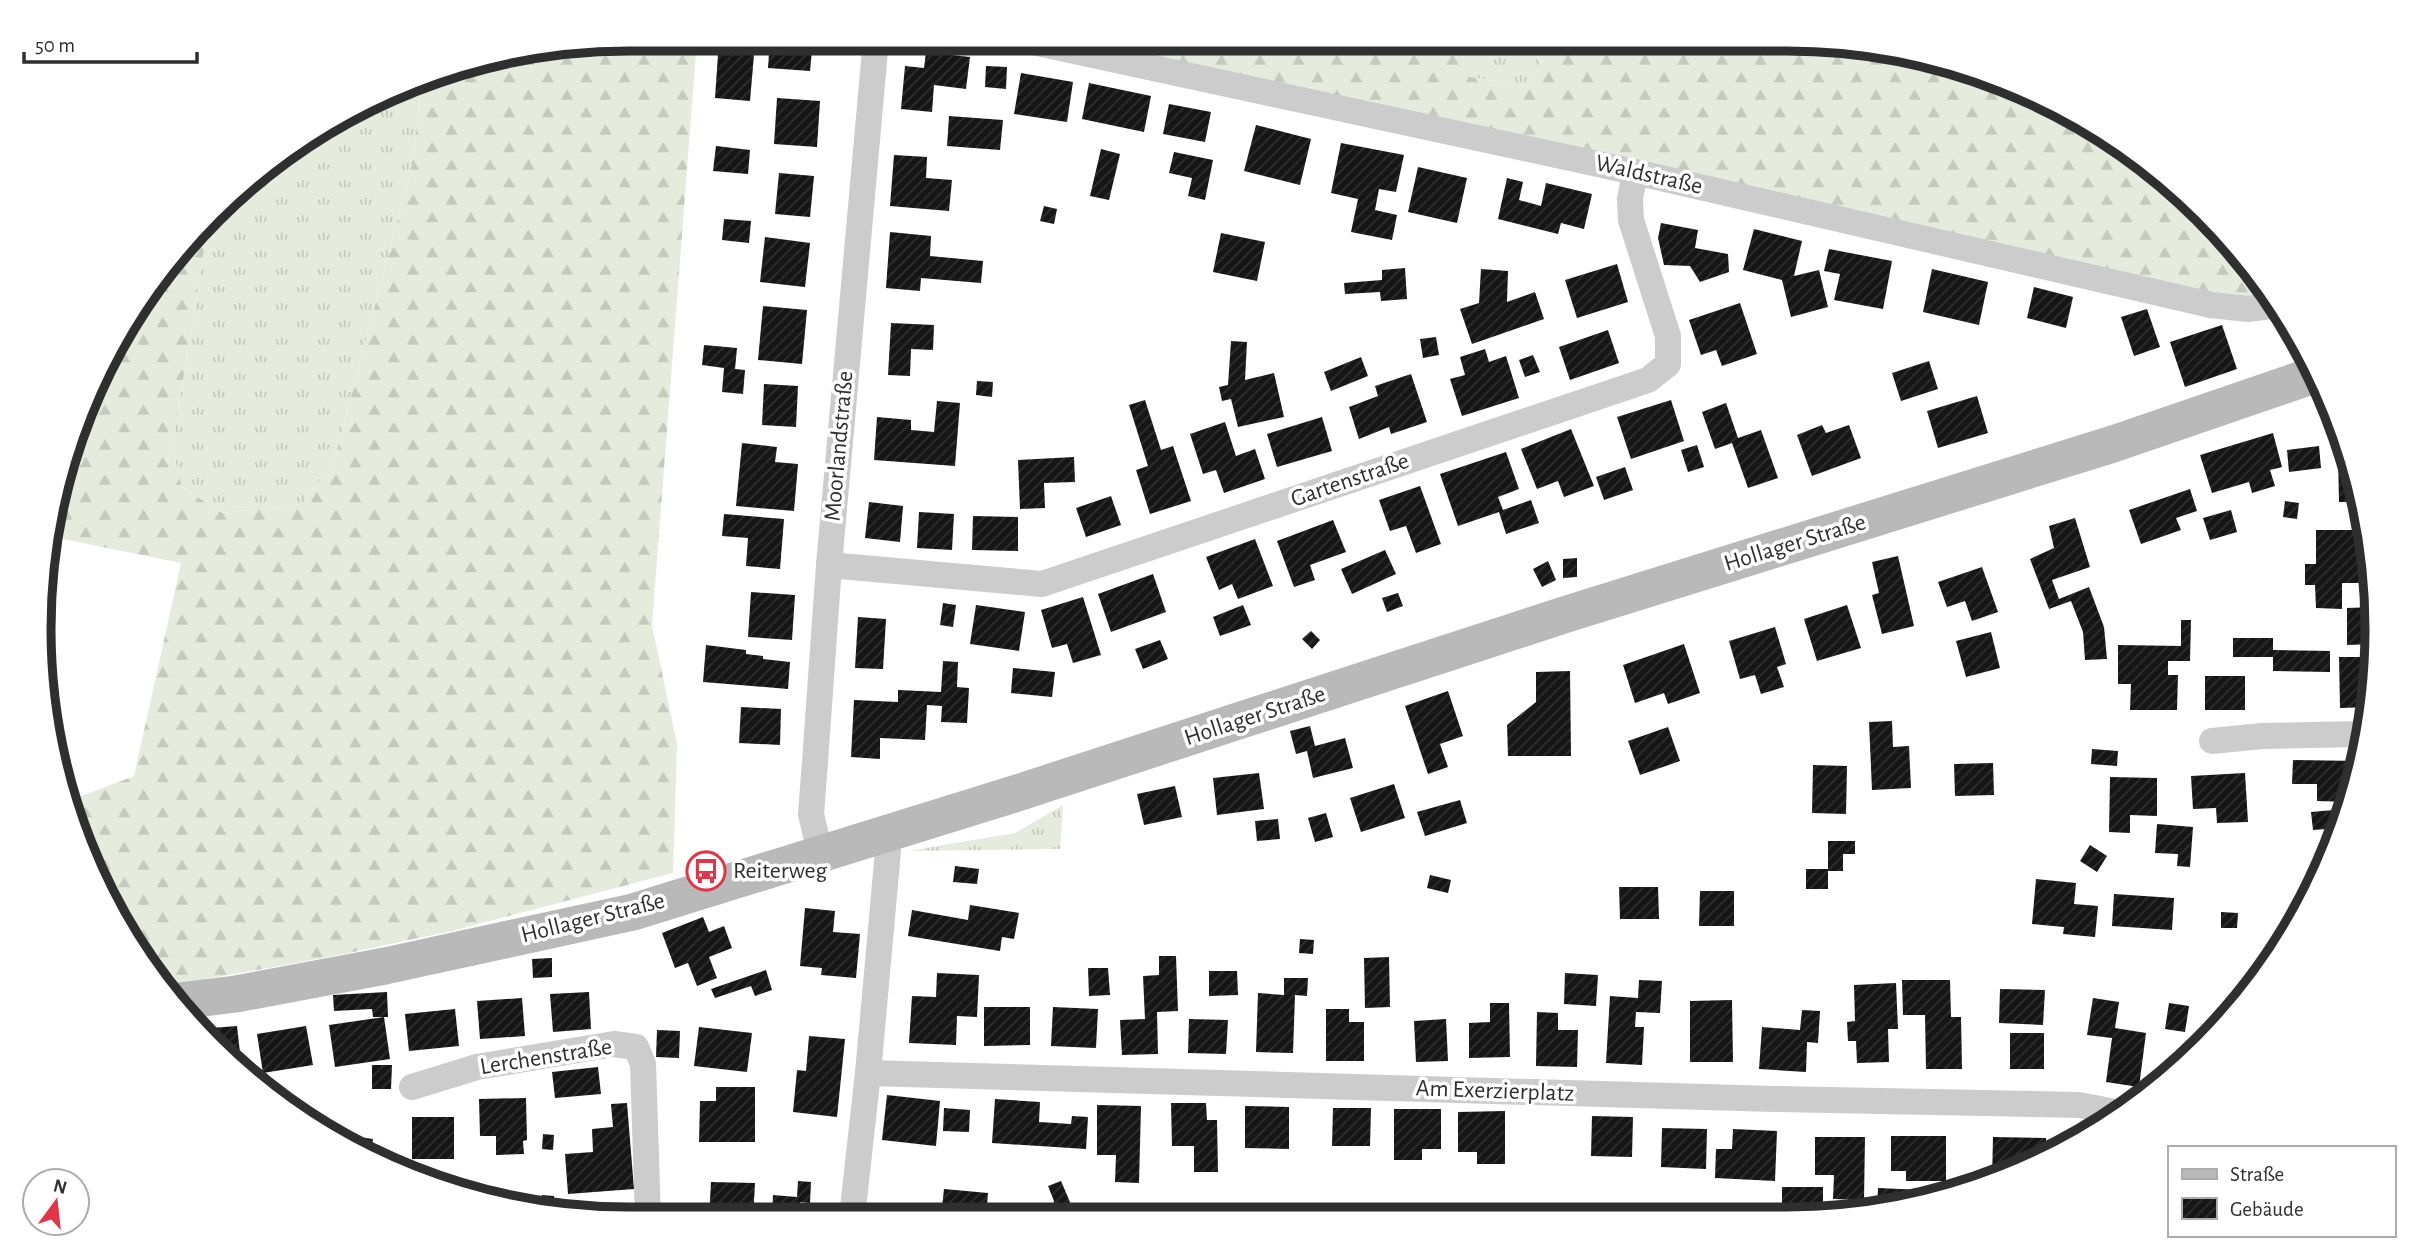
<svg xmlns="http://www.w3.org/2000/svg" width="2416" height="1258" font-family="'Alegreya Sans',sans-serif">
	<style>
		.grass { fill: url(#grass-tufts) }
		.forest { fill: url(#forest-firs) }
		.building { fill: url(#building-hatch) }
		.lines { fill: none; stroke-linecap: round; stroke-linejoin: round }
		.street { stroke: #ccc; stroke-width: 26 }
		.secondary { stroke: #b9b9b9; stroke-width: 37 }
		.labels { text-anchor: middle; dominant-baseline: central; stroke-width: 7; stroke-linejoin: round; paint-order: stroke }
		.street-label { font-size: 24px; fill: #2f2f2f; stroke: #fff }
		.poi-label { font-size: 24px; fill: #2f2f2f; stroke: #fff; text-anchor: start }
		.rim { fill: none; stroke: #2f2f2f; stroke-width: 9 }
	</style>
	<defs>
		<pattern id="grass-tufts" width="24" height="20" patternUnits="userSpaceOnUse" patternTransform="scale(1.75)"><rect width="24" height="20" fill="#e5ebdd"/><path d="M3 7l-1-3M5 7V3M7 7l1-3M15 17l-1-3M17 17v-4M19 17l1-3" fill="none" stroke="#c5cabe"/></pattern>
		<pattern id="forest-firs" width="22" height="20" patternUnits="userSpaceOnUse" patternTransform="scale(1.75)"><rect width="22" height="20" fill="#e5ebdd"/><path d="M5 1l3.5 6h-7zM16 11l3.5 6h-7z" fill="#c5cabe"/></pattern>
		<pattern id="building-hatch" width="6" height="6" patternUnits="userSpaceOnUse" patternTransform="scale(1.75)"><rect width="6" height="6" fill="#161616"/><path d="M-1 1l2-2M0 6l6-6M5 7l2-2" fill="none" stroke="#303030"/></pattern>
	</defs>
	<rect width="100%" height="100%" fill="#fff"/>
	<g class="grass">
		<path d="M1464,39H1548L1531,87L1463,76Z"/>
		<path d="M416,82L421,89L411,169L334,461L302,504L222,513L182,487L172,448L208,226L269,161Z"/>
		<path d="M2046,99L2049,100L2104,134L2043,119Z"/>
		<path d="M2284,313L2299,334L2307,353L2292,360L2274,317Z"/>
		<path d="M1063,805L1060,849L908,851L1015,833Z"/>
	</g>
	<g class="forest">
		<path d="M629,39H697L652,625L677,744L673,873L456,930L339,955L168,986L99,890L66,802L134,776L181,563L53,537L59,477L138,301L208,226L172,448L182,487L222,513L302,504L334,461L411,169L421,89L416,82L439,70Z"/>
		<path d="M1017,39H1464L1463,76L1531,87L1548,39L1825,40L1940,59L2046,99L2043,119L2104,134L2147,161L2231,240L2278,305L2248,309Z"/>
	</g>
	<g class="building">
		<path d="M770,39H813L810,71L768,68Z"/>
		<path d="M719,40L755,43L750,101L715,98Z"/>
		<path d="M926,52L970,57L966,89L934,85L932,112L901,109L905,66L924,68Z"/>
		<path d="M986,66L1007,67L1006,89L985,87Z"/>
		<path d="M1021,73L1073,82L1067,122L1014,114Z"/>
		<path d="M1089,83L1151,96L1144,132L1082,119Z"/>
		<path d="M777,98L820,101L817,147L774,144Z"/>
		<path d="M1169,104L1211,112L1205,142L1163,134Z"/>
		<path d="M949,116L1003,120L1000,150L947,146Z"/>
		<path d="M1256,125L1311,139L1300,185L1244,171Z"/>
		<path d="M1341,143L1404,155L1396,192L1379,189L1375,210L1397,215L1392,240L1351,232L1358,199L1331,193Z"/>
		<path d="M716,146L750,150L748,174L713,171Z"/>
		<path d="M1101,149L1120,154L1109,200L1090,196Z"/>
		<path d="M1174,152L1213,160L1205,200L1188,196L1192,178L1169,173Z"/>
		<path d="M894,155L927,157L926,178L952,180L949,211L890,206Z"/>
		<path d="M1418,167L1467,178L1457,223L1408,212Z"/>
		<path d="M779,173L814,176L810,217L775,214Z"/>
		<path d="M1507,178L1523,182L1519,200L1541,206L1546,183L1592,194L1584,229L1561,223L1558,234L1498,219Z"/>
		<path d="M1044,206L1057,209L1054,224L1040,221Z"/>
		<path d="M724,219L751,221L749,243L722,240Z"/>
		<path d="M1661,223L1698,230L1695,248L1728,254L1729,272L1700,282L1690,266L1664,265L1658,238Z"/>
		<path d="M1754,229L1802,241L1794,276L1819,270L1828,307L1791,317L1782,280L1743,270Z"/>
		<path d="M890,232L931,236L930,256L983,261L981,283L921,278L920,291L886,288Z"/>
		<path d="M1221,233L1265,242L1257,281L1213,272Z"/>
		<path d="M765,237L810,243L805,287L760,282Z"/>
		<path d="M1829,249L1892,261L1883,309L1834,300L1840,274L1824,271Z"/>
		<path d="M1617,264L1628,302L1577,318L1565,280Z"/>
		<path d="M1405,268L1407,299L1381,301L1380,292L1345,294L1344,283L1382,280V270Z"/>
		<path d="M1481,269L1508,271L1507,302L1535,292L1544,319L1472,344L1460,309L1479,303Z"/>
		<path d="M1932,269L1988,282L1979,325L1923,312Z"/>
		<path d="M2034,287L2073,297L2066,328L2027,318Z"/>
		<path d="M1740,303L1757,354L1722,366L1716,350L1701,355L1689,320Z"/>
		<path d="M763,306L807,310L802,364L758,360Z"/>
		<path d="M2147,309L2160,347L2134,356L2121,317Z"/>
		<path d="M891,323L934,325L933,350L911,349L910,376L888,375Z"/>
		<path d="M2222,325L2237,369L2185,387L2170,342Z"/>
		<path d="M1608,330L1619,363L1570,380L1559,347Z"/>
		<path d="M1436,337L1439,355L1423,358L1420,339Z"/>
		<path d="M1231,341L1247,342L1245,380L1274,373L1284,417L1238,427L1231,399L1222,401L1219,387L1228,385Z"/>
		<path d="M704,345L737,348L735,369L745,370L743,394L722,392L724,368L702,365Z"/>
		<path d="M1485,349L1489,362L1506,356L1519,398L1462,416L1450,379L1465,375L1460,357Z"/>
		<path d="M1533,355L1540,372L1525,377L1519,360Z"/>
		<path d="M1361,357L1368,376L1331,391L1324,372Z"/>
		<path d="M1929,361L1938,389L1901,401L1892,373Z"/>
		<path d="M1411,374L1427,422L1391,434L1389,427L1359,439L1349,407L1378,396L1375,386Z"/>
		<path d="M977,381L993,382L992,397L976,395Z"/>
		<path d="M764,384L798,386L796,427L762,425Z"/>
		<path d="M1977,396L1988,433L1938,448L1927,411Z"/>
		<path d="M1145,400L1161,450L1173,446L1191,501L1150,514L1136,470L1148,466L1129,405Z"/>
		<path d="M1671,400L1684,441L1631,459L1617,417Z"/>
		<path d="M937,401L960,403L955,466L874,460L877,417L911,420V430L934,432Z"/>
		<path d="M1726,403L1738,438L1761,430L1778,478L1748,488L1732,443L1715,449L1702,412Z"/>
		<path d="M1322,417L1332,451L1277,467L1267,434Z"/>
		<path d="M1225,422L1236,456L1255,449L1265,479L1224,493L1216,470L1203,474L1190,434Z"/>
		<path d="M1822,425L1826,433L1849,425L1861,458L1812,476L1797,435Z"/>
		<path d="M1571,429L1594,486L1564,497L1558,481L1537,489L1521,449Z"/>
		<path d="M2273,433L2282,467L2270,470L2275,486L2252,493L2249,482L2212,493L2200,455Z"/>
		<path d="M742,443L777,447L775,462L798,464L794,511L736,506Z"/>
		<path d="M1697,445L1704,467L1688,472L1681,450Z"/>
		<path d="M2319,446L2321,468L2289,472L2287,450Z"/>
		<path d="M1506,452L1519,489L1498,497L1503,510L1531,500L1539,523L1506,534L1499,512L1458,526L1440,474Z"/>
		<path d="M2338,456H2350L2361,502H2339Z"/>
		<path d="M1074,457L1075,482L1044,483L1045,508L1020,509L1018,460Z"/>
		<path d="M1625,467L1633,490L1604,500L1596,477Z"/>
		<path d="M1420,486L1441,544L1416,553L1406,526L1390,531L1379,500Z"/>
		<path d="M2190,489L2197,511L2176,518L2181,530L2141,544L2129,510Z"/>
		<path d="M1111,496L1121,525L1086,537L1076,508Z"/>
		<path d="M2285,501L2299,503L2297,519L2283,517Z"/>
		<path d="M869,502L903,506L900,542L865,538Z"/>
		<path d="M2231,510L2237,532L2210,540L2203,518Z"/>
		<path d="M919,512L954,514L952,550L917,548Z"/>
		<path d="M724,514L784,519L780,569L746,566L748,538L722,536Z"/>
		<path d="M973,516L1018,517V551L972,550Z"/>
		<path d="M2075,518L2090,567L2052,580L2059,599L2089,587L2104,627L2107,659L2085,660L2083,632L2071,601L2049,609L2030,559L2054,548L2049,526Z"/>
		<path d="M1333,520L1346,552L1310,565L1315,580L1294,587L1277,541Z"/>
		<path d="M2316,530H2367L2372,550V583H2342V609L2316,608L2315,585H2305V564H2316Z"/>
		<path d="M1255,539L1273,586L1238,599L1232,584L1219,590L1206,557Z"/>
		<path d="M1385,550L1396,574L1352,594L1341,569Z"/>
		<path d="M1898,556L1914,626L1882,634L1872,595L1879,593L1872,562Z"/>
		<path d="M1577,558V577L1563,578V559Z"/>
		<path d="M1548,561L1556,580L1542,587L1533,569Z"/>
		<path d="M1982,567L1998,612L1972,621L1965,601L1947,607L1938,582Z"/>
		<path d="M1153,574L1166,612L1111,632L1098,594Z"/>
		<path d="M751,592L795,595L792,640L748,637Z"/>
		<path d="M1398,593L1403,606L1387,612L1382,598Z"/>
		<path d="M1083,597L1101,655L1073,663L1067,644L1052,648L1041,610Z"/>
		<path d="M943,603L956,605L953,627L940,625Z"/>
		<path d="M976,605L1025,612L1019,651L970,644Z"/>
		<path d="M1243,605L1251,625L1220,636L1213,617Z"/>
		<path d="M1847,605L1861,648L1817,661L1804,619Z"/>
		<path d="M2374,607L2375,644L2347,645V608Z"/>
		<path d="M858,617L886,619L883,669L855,668Z"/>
		<path d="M2181,620H2191L2190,661H2168V675H2178L2177,710H2130L2131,684H2118V645L2181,646Z"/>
		<path d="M1775,627L1786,664L1777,667L1784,687L1761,694L1755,675L1740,679L1729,641Z"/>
		<path d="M1311,631L1320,640L1312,649L1302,639Z"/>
		<path d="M1991,632L2000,668L1966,677L1956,641Z"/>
		<path d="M2233,638H2273V650L2330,651V672L2273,671V657H2233Z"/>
		<path d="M1160,640L1168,659L1143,669L1135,649Z"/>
		<path d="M1684,644L1700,693L1668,704L1664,693L1635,703L1623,665Z"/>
		<path d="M706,645L746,650V654L763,656V659L790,662L788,689L703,682Z"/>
		<path d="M2339,657H2376L2370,707L2340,708Z"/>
		<path d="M943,661L958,662L957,687L969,688L967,723L941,722L942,706L927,705L925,740L880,738V759L851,757L854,700L898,702V690L941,692Z"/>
		<path d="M1013,668L1055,672L1052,697L1011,693Z"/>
		<path d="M1570,671L1571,756H1508L1507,725L1536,702V672Z"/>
		<rect x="2205" y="676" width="40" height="34"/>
		<path d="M1448,691L1463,736L1440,744L1448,767L1428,774L1405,706Z"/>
		<path d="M741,707L781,709L780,745L739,743Z"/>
		<path d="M1892,721L1893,747L1909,746L1911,788L1872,790L1869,722Z"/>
		<path d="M1310,726L1315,746L1345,738L1353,768L1313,778L1307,751L1296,754L1290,731Z"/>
		<path d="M1668,727L1680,761L1640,775L1628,741Z"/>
		<path d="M2092,749L2118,751L2117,766L2091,764Z"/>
		<path d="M2293,760L2361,761L2357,782L2350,802L2317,801V784H2292Z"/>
		<path d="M1993,763L1994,795L1955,796L1954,764Z"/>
		<path d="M1813,765L1847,766L1846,814L1812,813Z"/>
		<path d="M1259,773L1264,809L1217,815L1213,778Z"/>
		<path d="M2245,773L2248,822L2217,823L2216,808L2193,809L2191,776Z"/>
		<path d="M2110,777L2157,778V816L2130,815V833L2109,832Z"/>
		<path d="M1394,784L1405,818L1361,832L1350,798Z"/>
		<path d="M1175,786L1182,817L1144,825L1137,794Z"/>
		<path d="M1460,800L1467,823L1425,836L1417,812Z"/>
		<path d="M2345,809V814L2329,857L2326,829L2313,830L2311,812Z"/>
		<path d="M1326,813L1333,837L1315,842L1308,818Z"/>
		<path d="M1278,819L1280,839L1257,841L1255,821Z"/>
		<path d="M2157,824L2193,827L2190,867L2177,866L2178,854L2155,853Z"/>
		<path d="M1828,841H1855V854H1843V871H1828V889H1806V869H1828Z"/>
		<path d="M2090,845L2107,856L2097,872L2080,861Z"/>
		<path d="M955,866L979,869L977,884L953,882Z"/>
		<path d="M1430,875L1451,880L1448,893L1427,888Z"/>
		<path d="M2036,879L2076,883L2074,904L2098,906L2095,937L2063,934L2064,927L2032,924Z"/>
		<path d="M1619,887H1658L1659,919H1620Z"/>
		<path d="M1700,891H1734V926H1699Z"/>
		<path d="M2316,892L2313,895L2306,907L2304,893Z"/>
		<path d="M2114,894L2174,898L2172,930L2112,926Z"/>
		<path d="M970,905L1019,913L1014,939L1002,937L1000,951L908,936L912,910L968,920Z"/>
		<path d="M805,908L835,911L833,932L860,934L856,978L821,975L822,968L800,966Z"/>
		<path d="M2221,912L2238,913L2237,928H2221Z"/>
		<path d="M703,917L709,932L724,926L732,948L709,957L717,978L697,986L688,963L675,968L662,933Z"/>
		<path d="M1300,939L1314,940L1313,954L1299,953Z"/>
		<path d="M1159,956H1176L1178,1011L1157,1012L1158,1054L1122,1055L1120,1020L1145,1019L1143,976L1159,975Z"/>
		<path d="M1389,957L1390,1007L1365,1008L1364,958Z"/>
		<path d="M552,958V977L533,978L532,959Z"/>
		<path d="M1088,968H1108L1110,995L1089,996Z"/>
		<path d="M766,970L772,990L755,996L751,986L715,998L711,989Z"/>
		<path d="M1209,971H1237L1238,995L1209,996Z"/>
		<path d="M937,973L979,975L977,1017L957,1016L956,1045L909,1043L912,996L936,997Z"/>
		<path d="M1565,973L1598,975L1596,1006L1564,1004Z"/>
		<path d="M1284,978H1308L1307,996L1295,995L1293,1053L1256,1052L1258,993L1284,995Z"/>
		<path d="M1639,980L1662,981L1660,1013L1636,1012L1635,1027H1644L1642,1065L1606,1063L1610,996L1638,998Z"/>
		<path d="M1902,980H1950L1951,1017H1961L1962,1069H1926L1925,1015H1903Z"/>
		<path d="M1896,983L1898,1029H1888L1889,1062L1857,1063L1856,1041H1848L1847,1022L1855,1021L1854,985Z"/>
		<path d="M2000,989L2045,990L2043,1025L1999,1023Z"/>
		<path d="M387,992L388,1017H373L372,1009L334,1011L333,995Z"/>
		<path d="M589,992L591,1029L553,1032L550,994Z"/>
		<path d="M522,998L525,1036L480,1039L477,1001Z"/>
		<path d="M2093,998L2119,1002L2115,1028L2146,1033L2139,1087L2106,1082L2112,1038L2087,1035Z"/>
		<path d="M1732,1000L1733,1062H1690V1001Z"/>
		<path d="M1490,1003H1509L1510,1057L1469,1058V1023L1490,1022Z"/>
		<path d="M2169,1003L2189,1006L2185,1032L2165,1029Z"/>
		<path d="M984,1007H1030V1045L984,1046Z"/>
		<path d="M1053,1007L1098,1009L1096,1048L1051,1046Z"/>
		<path d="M455,1009L459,1046L409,1051L405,1014Z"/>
		<path d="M1326,1009H1349V1022H1364V1061H1326Z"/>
		<path d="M1802,1010L1820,1011L1818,1043L1807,1042L1806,1072L1759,1069L1762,1027L1800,1030Z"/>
		<path d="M1537,1012L1558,1013V1030H1578L1577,1067L1536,1066Z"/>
		<path d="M384,1017L390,1059L335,1067L329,1025Z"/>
		<path d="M1189,1019L1228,1020L1226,1054L1188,1053Z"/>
		<path d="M1446,1019L1448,1061L1416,1062L1414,1021Z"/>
		<path d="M237,1026L240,1053L223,1055L211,1046L199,1029Z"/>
		<path d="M306,1026L313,1065L263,1073L257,1034Z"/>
		<path d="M699,1027L752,1033L747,1072L694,1066Z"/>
		<path d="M657,1030L680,1031L679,1058L656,1057Z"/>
		<rect x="2010" y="1033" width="34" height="36"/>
		<path d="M809,1036L845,1039L837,1117L793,1112L797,1070L806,1071Z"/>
		<path d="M372,1065H392L391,1089H372Z"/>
		<path d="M598,1067L601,1094L555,1098L552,1072Z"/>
		<path d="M716,1087H755V1142H699L700,1101H716Z"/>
		<path d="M887,1095L940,1101L936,1146L882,1140Z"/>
		<path d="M526,1098L527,1140L523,1141L524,1154L496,1155V1136H480L479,1099Z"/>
		<path d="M995,1099L1040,1102L1039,1122L1071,1124L1072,1116L1088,1117L1086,1149L992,1143Z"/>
		<path d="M627,1103L634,1189L568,1194L565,1154L593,1152L592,1129L613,1127L611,1104Z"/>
		<path d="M1171,1103H1206L1207,1120H1217L1218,1172H1194V1146H1172Z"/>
		<path d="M1097,1105L1141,1106L1139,1183L1115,1182L1116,1155H1097Z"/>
		<path d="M1245,1106L1289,1107V1149L1245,1148Z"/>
		<path d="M944,1108L970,1110L969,1132L943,1131Z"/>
		<path d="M1333,1108H1371L1370,1146H1332Z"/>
		<path d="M1394,1109H1441V1149H1422V1160H1394Z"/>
		<path d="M1505,1111V1164H1477V1152H1458V1112Z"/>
		<path d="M1592,1116L1633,1117L1632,1157L1591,1156Z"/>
		<rect x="412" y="1117" width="42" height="42"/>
		<path d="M1662,1128L1707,1129L1706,1169L1661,1167Z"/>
		<path d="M2075,1128L2088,1131L2071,1141Z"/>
		<path d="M1733,1129L1777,1131L1775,1181L1715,1178L1716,1149H1732Z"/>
		<path d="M332,1133L373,1139L370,1159L367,1158Z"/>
		<path d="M543,1134L554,1135L553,1150L542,1149Z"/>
		<path d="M1891,1136H1946V1181H1906V1171H1891Z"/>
		<path d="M1815,1137H1865L1864,1200L1833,1199L1834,1175H1815Z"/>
		<path d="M1993,1137L2046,1138V1156L2013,1175L1992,1180Z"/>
		<path d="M798,1181L811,1182L810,1203L800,1202L799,1212L823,1213V1218H772L773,1195L797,1197Z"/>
		<path d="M1061,1181L1070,1202L1065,1217H1049L1054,1201L1048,1186Z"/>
		<path d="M711,1182L755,1183L753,1218H709Z"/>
		<rect x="1782" y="1187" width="41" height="28"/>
		<path d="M1878,1188L1923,1190V1199L1877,1211Z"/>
		<path d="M944,1189L988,1193L986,1217H941Z"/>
		<path d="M542,1195L554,1196V1207H541Z"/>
		<path d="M1158,1208L1179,1213L1178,1216L1155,1217Z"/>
	</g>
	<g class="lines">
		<g class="street">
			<path d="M1019,39L1635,172L2211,305L2248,309L2278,305"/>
			<path d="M829,565L1042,584L1648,380L1668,364V336L1631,220L1630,199L1635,172"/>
			<path d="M2212,741L2262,736L2365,734"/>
			<path d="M820,853L811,814L815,762L829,565L876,39"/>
			<path d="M868,1073L1774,1099L2079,1105L2120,1113"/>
			<path d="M412,1087L477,1067L614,1044L636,1047L643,1064L648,1218"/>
			<path d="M852,1217L868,1073L888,851L884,834"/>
		</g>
		<path class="secondary" d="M179,1001L236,994L385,966L633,912L1011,795L1567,614L2113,444L2317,374"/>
	</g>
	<defs>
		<g id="bus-ring" transform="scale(2.0125)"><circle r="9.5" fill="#fff" stroke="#e03648" stroke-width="1.5"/><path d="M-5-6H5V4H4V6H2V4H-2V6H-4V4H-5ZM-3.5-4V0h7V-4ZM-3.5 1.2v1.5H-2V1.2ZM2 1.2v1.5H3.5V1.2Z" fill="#e03648"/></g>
	</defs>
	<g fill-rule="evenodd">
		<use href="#bus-ring" x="706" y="871"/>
	</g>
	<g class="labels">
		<g class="street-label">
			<text transform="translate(1649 175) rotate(13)">Waldstraße</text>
			<text transform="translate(839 446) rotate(-85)">Moorlandstraße</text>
			<text transform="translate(1350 480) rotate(-19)">Gartenstraße</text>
			<text transform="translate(1795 543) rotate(-17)">Hollager Straße</text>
			<text transform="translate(1255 716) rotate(-18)">Hollager Straße</text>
			<text transform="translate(593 918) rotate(-14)">Hollager Straße</text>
			<text transform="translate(546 1057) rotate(-9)">Lerchenstraße</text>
			<text transform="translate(1495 1091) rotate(2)">Am Exerzierplatz</text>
		</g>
		<g class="poi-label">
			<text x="733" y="871">Reiterweg</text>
		</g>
	</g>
	<path d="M0 0H2416V1258H0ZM629 51H1787A578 578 0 0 1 2365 629V629A578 578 0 0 1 1787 1207H629A578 578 0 0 1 51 629V629A578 578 0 0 1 629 51Z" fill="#fff" fill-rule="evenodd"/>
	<path class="rim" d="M629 51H1787A578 578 0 0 1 2365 629V629A578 578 0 0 1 1787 1207H629A578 578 0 0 1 51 629V629A578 578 0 0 1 629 51Z"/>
	<rect x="2168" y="1146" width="228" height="91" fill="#ffffff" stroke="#acacac" stroke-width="2"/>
	<rect x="2182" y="1169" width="35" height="10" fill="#b9b9b9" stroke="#acacac" stroke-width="2"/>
	<text x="2230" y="1181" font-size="21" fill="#2f2f2f">Straße</text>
	<rect x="2182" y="1198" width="35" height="21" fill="url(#building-hatch)" stroke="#acacac" stroke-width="2"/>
	<text x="2230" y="1216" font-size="21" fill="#2f2f2f">Gebäude</text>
	<g transform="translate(56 1202) rotate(15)"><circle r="33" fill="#ffffff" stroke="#acacac" stroke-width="2"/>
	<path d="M0-5L12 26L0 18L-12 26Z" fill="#e03648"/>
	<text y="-10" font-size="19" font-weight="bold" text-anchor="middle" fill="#2f2f2f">N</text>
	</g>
	<path d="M24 52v10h173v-10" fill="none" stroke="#2f2f2f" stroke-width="3.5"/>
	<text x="35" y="52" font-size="21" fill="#2f2f2f" stroke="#ffffff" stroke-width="5" paint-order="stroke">50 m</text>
</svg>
